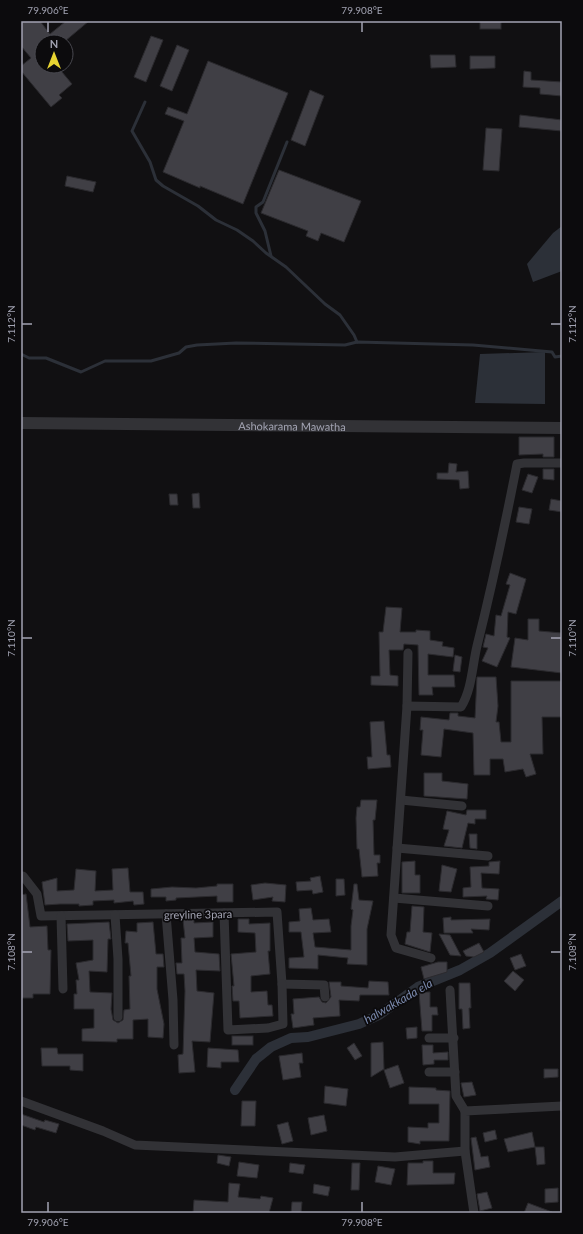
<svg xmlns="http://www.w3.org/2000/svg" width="583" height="1234" font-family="Lato,sans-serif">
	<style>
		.water { fill: #2c3038 }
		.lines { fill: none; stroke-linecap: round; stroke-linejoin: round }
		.stream { stroke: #2c3038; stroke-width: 3 }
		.canal { stroke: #2c3038; stroke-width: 10 }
		.building { fill: #403f45; stroke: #2b2a2e }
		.minor { stroke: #323236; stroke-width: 9 }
		.tertiary { stroke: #323236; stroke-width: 12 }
		.ticks { fill: none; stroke: #a2a3b2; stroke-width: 1.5 }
		.labels { text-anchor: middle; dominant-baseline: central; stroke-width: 3.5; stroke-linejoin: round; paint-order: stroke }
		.street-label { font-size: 11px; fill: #a2a3b2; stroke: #0c0b0d }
		.water-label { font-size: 12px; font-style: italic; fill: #7a89ac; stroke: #0c0b0d }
		.neatline { fill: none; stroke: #a2a3b2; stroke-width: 1.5 }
		.ticks-label { font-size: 10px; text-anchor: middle; fill: #a2a3b2 }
	</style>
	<rect width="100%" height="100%" fill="#111012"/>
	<g class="water">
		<path d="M562,226V271L533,282L527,264L553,233Z"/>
		<path d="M545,352V404L475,403L480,354Z"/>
	</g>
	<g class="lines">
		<g class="stream">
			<path d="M145,102L132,131L150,162L156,180L163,186L198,206L216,220L237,230L253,241L266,253L286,267L325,304L340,315L354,335L357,342"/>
			<path d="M271,256L265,231L256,213V207L263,202L287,142"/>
			<path d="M21,354L29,358H46L81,372L105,361H151L179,353L186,347L197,345L236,343L345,345L357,342L473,345L552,352L555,357L562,356"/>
		</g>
		<path class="canal" d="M235,1090L256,1059L271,1047L291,1038L308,1037L359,1024L379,1015L418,987L460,970L490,953L562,901"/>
	</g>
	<g class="building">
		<path d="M21,21H40L50,34L66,21H89L64,42H42V66H57L72,84L59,95L62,98L51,107L21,71V66L31,58L21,46Z"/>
		<rect x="480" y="21" width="21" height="8"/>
		<path d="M151,36L163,40L146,82L134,77Z"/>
		<path d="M177,45L189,50L172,91L160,86Z"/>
		<path d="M430,55H455L456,67L431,68Z"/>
		<path d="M470,56H495V68L470,69Z"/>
		<path d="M208,61L288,93L243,204L200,186V188L163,172L184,121L165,114L168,107L187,114Z"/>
		<path d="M524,71L531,72V80L562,82V96L540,94V88L523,87Z"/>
		<path d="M310,90L324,96L305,146L291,140Z"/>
		<path d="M520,115L562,120V131L519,127Z"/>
		<path d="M486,128L502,129L499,171L483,170Z"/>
		<path d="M279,170L361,201L344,242L321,233L318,241L306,236L308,231L261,213Z"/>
		<path d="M67,176L96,182L93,192L65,186Z"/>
		<path d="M519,437H554V457H543V454L519,455Z"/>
		<path d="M449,463L457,464L456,472L468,471L469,488L460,489L459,480L437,479V473H448Z"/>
		<path d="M543,469H554V480L543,479Z"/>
		<path d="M528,474L538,477L532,493L522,490Z"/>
		<path d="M199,493L200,508H193L192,494Z"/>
		<path d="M169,494H177L178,505H170Z"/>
		<path d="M551,499L562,501V512L549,510Z"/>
		<path d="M519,507L532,509L529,524L516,522Z"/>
		<path d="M510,573L526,579L516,614L508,612L507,637L510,638L497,667L482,661L488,648L483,647L486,634L494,636L496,615L501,616L510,585L506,584Z"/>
		<path d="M386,607L402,608L400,632H416V630L430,631V640L443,642L442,646L454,648L453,657L428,654V675H454L455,687H432L433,695H419L418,645L404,644L403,650H389L390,675L398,676V686L371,685V676H380L379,632H383Z"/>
		<path d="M528,619H539V631L562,633V673L511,667L515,638L528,640Z"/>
		<path d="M455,655L462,657L460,672L453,671Z"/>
		<path d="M477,677H496L498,706L496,722H499L501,742H511V681H562V717H542L543,754H530L536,774L526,777L523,769L505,772L503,759H490V775H474L473,733L444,729L441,757L421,755L423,730H420L421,717L449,720L450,713H458V716L475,718Z"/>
		<path d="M384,721L387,755H390L391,767L368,769L367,757H372L370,722Z"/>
		<path d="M424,773H442V781L468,784L467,799L424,796Z"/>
		<path d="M361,800H377L375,820H373L374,855H380V863H377L378,876L362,877L359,849H357L356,818L357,807H360Z"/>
		<path d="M467,810H486V819H475V824L468,823L462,848L444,846L449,830L443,829L447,811L466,815Z"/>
		<path d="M469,834H477V849L470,848Z"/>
		<path d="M415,861V875H420V893H402V862Z"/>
		<path d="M500,861L499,874L481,873L482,888L499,889L498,900L486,899L487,896L463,897V888L471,887L470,867L489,866V862Z"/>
		<path d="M442,865L457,869L451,892L439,891Z"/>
		<path d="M128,868L130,892H143L144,904L134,905L133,901L114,903V900L93,901V905L79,906V904H60L45,905L42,882L57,878V891L74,890L76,869L96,871L95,891L113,890L112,869Z"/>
		<path d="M320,876L323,892L313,894L312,890L297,891L296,882L311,881L310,878Z"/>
		<path d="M336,879H344L345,895L336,896Z"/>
		<path d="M265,883L286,885L285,902L272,901L273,897L253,900L251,885Z"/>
		<path d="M217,884H233V902H217V896L176,898V900L166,901V897H151V889L172,887L196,888L217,886Z"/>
		<path d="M354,884H357L359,900L373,901L367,929V965L347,964L348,958L318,955V969L289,968V958L304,957L301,932H289V922L300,921L299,909L311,908L313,920L329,919L331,932L313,933L315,947L351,950V926L353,910L351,909Z"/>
		<path d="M26,894L30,927L47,926L48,950H51L50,994H33V998H21V895Z"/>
		<path d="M412,906L424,907L423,932L432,933L430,952L405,944L407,932H410Z"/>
		<path d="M451,917V920L490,919L489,930L471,929L473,933H444L443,918Z"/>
		<path d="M194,919V923L213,922V937L194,938L195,952L219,954L220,971L196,970L197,991L214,993L210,1042L192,1041L195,1072L179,1073L178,1055L183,1054L185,991L184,974H177L176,963H182L181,938H185L183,920Z"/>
		<path d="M238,919H249V924L270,923V951H268L270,974L251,976V992L267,991L268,1005H272L273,1016L240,1018L239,1001H233L232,986H234L231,954L256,952L255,933L238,932Z"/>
		<path d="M109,922L111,939H108L107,972L89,971L90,992L112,993L111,1009L113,1020L118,1023L123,1020L124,1010L130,1009L129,976H131L128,943H125L126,931L137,932V923L153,922L156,954H163L164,967H157V989L164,1024L163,1038L148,1037V1019L133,1020V1039H117V1042L82,1041V1029L94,1028V1009H74V994H77L76,980H79L76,963L93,960V940L68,941L67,924Z"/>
		<path d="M439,934L450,935L461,956L450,955Z"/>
		<path d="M479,943L484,952L474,957L466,956L463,951Z"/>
		<path d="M521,954L526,966L515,970L510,958Z"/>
		<path d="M438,962H447V972L424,979L421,967Z"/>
		<path d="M513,971L524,980L515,991L504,981Z"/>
		<path d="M369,981L388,982L389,995H360L359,1001L339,1000L340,1016L313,1018L314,1025L293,1028L291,1014H294L293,999L319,997L322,1002L326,1003L331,997L329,982H341V986L368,988Z"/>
		<path d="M459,983H470L471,1008H469L470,1028L463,1029L462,1009H459Z"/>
		<path d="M419,992H430V1007H437L438,1015H432V1031H422Z"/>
		<path d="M417,1027V1038L407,1039L406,1028Z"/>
		<rect x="232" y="1036" width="21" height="9"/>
		<path d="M383,1042L384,1069L371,1077V1043Z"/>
		<path d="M354,1043L362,1056L355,1060L347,1048Z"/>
		<path d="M422,1045H433V1053L448,1052V1060H434V1064L423,1065Z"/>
		<path d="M41,1048H57L58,1054H83V1071L70,1070V1066H42Z"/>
		<path d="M208,1048L238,1050L239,1062H221V1068L207,1067Z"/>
		<path d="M302,1053L303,1063H299L301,1077L283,1080L279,1056Z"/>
		<path d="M398,1065L404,1083L390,1088L384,1070Z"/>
		<path d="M544,1069H558V1077L544,1078Z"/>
		<path d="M472,1082L476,1095L464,1097L461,1083Z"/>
		<path d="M325,1086L348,1089L346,1106L324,1103Z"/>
		<path d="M409,1087L436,1088V1090L450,1091L449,1141H420V1144L408,1142V1127L428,1128V1123H439V1104H409Z"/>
		<path d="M242,1101H256L255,1126H241Z"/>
		<path d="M21,1114L44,1122L45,1120L59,1124L56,1133L36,1127L35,1130L21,1125Z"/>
		<path d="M324,1115L327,1131L311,1135L308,1118Z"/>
		<path d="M288,1122L293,1141L282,1144L277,1125Z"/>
		<path d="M495,1130L497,1139L485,1142L483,1133Z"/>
		<path d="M532,1132L535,1147L508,1152L504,1139Z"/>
		<path d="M476,1137L481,1157L488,1156L490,1167L475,1170L471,1138Z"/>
		<path d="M535,1147H544L545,1164L537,1165Z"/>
		<path d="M218,1155L231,1157L229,1166L217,1163Z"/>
		<path d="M423,1161H433V1173H455L454,1184L407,1185L408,1163H423Z"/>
		<path d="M239,1162L259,1165L257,1178L237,1176Z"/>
		<path d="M290,1163L305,1165L303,1174L289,1172Z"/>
		<path d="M352,1163H360L359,1190H351Z"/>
		<path d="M378,1166L395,1169L391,1185L375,1182Z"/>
		<path d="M229,1183L240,1184L238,1197L260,1199L261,1196L273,1198L269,1213H193L194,1200L228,1202Z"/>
		<path d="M314,1184L330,1187L328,1196L313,1193Z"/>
		<path d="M558,1188V1202L545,1203V1189Z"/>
		<path d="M487,1192L492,1208L480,1211L477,1194Z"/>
		<path d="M292,1202H302L301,1213H291Z"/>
		<path d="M528,1203L552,1212V1213H524Z"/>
	</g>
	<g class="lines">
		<g class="minor">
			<path d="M407,706L408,653"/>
			<path d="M401,800L462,806"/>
			<path d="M397,848L488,856"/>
			<path d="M21,876H23L37,894L41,916L277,912L282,984L324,985L325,997"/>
			<path d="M394,898L488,906"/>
			<path d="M224,913L228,1030L268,1028L283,1024L282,984"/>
			<path d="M166,914L173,1000L174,1045"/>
			<path d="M115,915L118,959V1017"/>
			<path d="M61,916L63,989"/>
			<path d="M431,958L396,948L391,935L407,706L461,707C472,689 472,667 477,646C492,586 505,525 517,464L524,463H562"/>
			<path d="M450,990L456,1096L465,1111"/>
			<path d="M429,1038H454"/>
			<path d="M429,1072H455"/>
			<path d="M21,1101L103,1131L135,1145L395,1157L465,1151"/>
			<path d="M474,1213L465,1151V1111L562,1106"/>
		</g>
		<path class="tertiary" id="s1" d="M21,423L562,428"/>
	</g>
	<path class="ticks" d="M48,22V32M362,22V32M22,324H32M551,324H561M22,638H32M551,638H561M22,952H32M551,952H561M48,1202V1212M362,1202V1212"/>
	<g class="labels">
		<g class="street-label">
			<text stroke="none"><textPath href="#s1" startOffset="271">Ashokarama Mawatha</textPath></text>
			<text transform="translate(198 914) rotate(-1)">greyline 3para</text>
		</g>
		<g class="water-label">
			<text transform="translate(398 1001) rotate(-30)">halwakkada ela</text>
		</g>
	</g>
	<rect width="583" height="1234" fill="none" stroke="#0c0b0d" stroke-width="44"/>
	<g transform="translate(54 54)"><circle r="19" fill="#0c0b0d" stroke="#48484f"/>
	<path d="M0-3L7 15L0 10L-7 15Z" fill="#e8d432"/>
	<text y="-6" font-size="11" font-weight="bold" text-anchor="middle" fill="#a2a3b2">N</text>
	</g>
	<rect x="22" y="22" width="539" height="1190" class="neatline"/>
	<g class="ticks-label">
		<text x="48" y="14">79.906°E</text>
		<text x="362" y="14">79.908°E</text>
		<text transform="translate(11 324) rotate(-90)" y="4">7.112°N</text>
		<text transform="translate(572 324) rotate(-90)" y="4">7.112°N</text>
		<text transform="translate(11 638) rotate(-90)" y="4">7.110°N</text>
		<text transform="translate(572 638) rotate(-90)" y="4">7.110°N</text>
		<text transform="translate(11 952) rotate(-90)" y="4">7.108°N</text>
		<text transform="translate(572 952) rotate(-90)" y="4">7.108°N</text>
		<text x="48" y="1226">79.906°E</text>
		<text x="362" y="1226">79.908°E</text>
	</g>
</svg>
